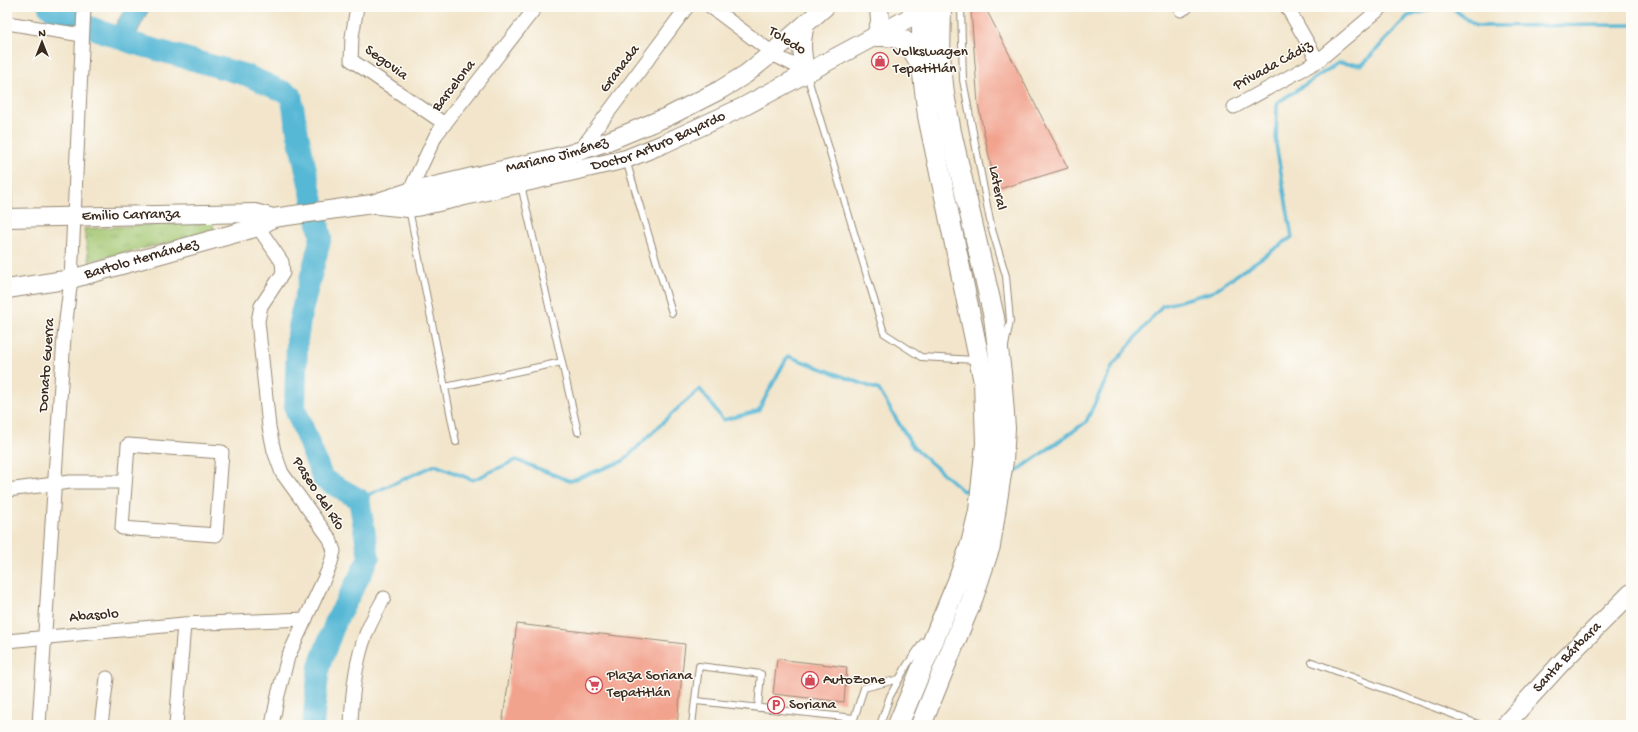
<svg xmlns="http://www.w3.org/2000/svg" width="1638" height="732" font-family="'Gochi Hand',sans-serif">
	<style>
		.park { fill: url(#park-tufts); stroke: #6e7847 }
		.water { fill: #56b8d5; stroke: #48717a }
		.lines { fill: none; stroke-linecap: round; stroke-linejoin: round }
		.stream { stroke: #56b8d5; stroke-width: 3.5 }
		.river { stroke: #56b8d5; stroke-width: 22 }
		.building { fill: #f2a38e }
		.lane-casing { stroke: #968874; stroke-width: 8 }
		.street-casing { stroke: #968874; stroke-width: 15 }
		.secondary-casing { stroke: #968874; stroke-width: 20 }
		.primary-casing { stroke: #968874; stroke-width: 22 }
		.lane { stroke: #fff; stroke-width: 6 }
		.street { stroke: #fff; stroke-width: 13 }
		.secondary { stroke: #fff; stroke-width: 18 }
		.primary { stroke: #fff; stroke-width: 20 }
		.labels { text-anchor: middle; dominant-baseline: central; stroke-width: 3; stroke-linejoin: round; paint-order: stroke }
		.street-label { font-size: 15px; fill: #3b2a1e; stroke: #fdfcf7 }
		.poi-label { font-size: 15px; fill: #3b2a1e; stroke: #fdfcf7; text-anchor: start }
	</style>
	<defs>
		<pattern id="park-tufts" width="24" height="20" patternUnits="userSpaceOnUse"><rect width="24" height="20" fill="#a2c670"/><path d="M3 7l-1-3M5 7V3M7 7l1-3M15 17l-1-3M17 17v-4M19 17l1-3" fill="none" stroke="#85a15b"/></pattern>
	</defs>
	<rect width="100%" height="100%" fill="#fdfcf7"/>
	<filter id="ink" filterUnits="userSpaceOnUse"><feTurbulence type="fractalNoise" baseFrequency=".025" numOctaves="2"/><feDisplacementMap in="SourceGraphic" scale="8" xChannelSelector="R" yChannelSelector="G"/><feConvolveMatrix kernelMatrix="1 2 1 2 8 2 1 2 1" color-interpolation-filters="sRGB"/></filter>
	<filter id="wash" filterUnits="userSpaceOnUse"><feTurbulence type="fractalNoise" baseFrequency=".012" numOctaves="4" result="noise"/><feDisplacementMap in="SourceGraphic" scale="16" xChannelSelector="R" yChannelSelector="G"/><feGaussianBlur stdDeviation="0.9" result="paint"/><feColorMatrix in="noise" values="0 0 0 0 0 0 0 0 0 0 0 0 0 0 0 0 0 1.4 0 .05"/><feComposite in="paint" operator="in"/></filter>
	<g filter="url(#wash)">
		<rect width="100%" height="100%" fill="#f2e5cb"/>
		<path class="park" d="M206,221L213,223L214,232L89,261L84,229Z"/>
		<path class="water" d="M126,7H150L135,37L115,26Z"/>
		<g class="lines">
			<g class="stream">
				<path d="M1451,7L1476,26L1631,25"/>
				<path d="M1008,474L1017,471L1086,422L1113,365L1162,306L1212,292L1292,237L1276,144L1277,103L1338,63L1362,65L1408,16L1441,7"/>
				<path d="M359,499L435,465L473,480L516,460L570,481L623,461L677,409L700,389L723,420L758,411L788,356L879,390L913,447L963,491L976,486"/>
			</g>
			<path class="river" d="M49,7L64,17L132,43L246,75L291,95L298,135L321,237L301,314L297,341L295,408L323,479L359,499L369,558L336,621L319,666L313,725"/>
		</g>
		<g id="blocks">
			<g class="building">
				<path d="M976,7H985L1068,168L996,190L978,104L971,10Z"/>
				<path d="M517,624L685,644L677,725H502Z"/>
				<path d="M777,659L847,667L844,702L773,694Z"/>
			</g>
		</g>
	</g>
	<g filter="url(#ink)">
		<use href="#blocks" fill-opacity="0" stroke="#968874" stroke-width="1"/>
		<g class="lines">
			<g class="lane-casing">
				<g id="lane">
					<path d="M961,7L963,80L991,226L1006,276L1010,321L1005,346"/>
					<path d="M807,75L884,333L921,357L976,360"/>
					<path d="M7,147L9,216"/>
					<path d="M626,160L672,313"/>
					<path d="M521,185L578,432"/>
					<path d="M409,209L456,442"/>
					<path d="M445,387L562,362"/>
					<path d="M1312,662L1481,725"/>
					<path d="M696,701L854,718"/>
					<path d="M692,725L699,666L761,674L758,708"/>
					<path d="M852,725L864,688L899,679"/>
					<path d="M880,725L890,696L907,665L923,642"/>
				</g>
			</g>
			<g class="street-casing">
				<g id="street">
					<path d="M357,7L352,37L351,60L445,124"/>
					<path d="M711,7L778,57L800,68L806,73"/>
					<path d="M1287,7L1318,61"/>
					<path d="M1181,10L1186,7"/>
					<path d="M7,23L82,35"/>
					<path d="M1234,107L1318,61L1382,7"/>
					<path d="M578,153L687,7"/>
					<path d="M409,198V192L436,135L536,7"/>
					<path d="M256,219L258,227L282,262L283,273L261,306L258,321L269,427L274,451L282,473L330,539L334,551L330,566L288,657L278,695L272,725"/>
					<path d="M128,445L222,452L216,535L122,528Z"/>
					<path d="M7,490L70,482H125"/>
					<path d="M7,641L184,624L306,619"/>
					<path d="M39,725L64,337L71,279L84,7"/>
					<path d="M101,725L107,678"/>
					<path d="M176,725L184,624"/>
					<path d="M351,725C352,694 355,662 366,634C371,621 378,609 384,598"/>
				</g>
			</g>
			<g class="secondary-casing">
				<g id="secondary">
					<path d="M805,25C800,44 802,55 806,73"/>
					<path d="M876,36L880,22L879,7"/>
					<path id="s1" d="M379,205L408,208L421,206L626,159L663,144L743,107L922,11L934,8"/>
					<path id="s2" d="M7,218L255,213L273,218L372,204L409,192L570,154L606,142L669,116L720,90L746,74L772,53L825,7"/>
					<path id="s3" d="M7,289L71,279L258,227L273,218"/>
					<path id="s4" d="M1505,725L1562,662L1631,593"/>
				</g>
			</g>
			<g class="primary-casing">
				<g id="primary">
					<path d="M876,36C905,35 908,41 922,66"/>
					<path d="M898,725L958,581L971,544L979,511L986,443L984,382L928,116L922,66V7"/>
					<path d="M921,725L973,597L990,546L1003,461L1005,428L1001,373L994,317L951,132L944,94L940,55L941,7"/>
				</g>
			</g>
			<use href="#lane" class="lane"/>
			<use href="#street" class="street"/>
			<use href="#secondary" class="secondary"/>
			<use href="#primary" class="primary"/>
		</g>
	</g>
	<defs>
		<g id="shop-ring" transform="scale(0.9)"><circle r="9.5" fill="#fdfcf7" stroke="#d1495b" stroke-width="1.5"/><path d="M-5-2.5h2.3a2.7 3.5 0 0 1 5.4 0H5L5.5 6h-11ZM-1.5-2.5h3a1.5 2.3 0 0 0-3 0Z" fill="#d1495b"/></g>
		<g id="supermarket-ring" transform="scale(0.9)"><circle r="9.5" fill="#fdfcf7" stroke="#d1495b" stroke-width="1.5"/><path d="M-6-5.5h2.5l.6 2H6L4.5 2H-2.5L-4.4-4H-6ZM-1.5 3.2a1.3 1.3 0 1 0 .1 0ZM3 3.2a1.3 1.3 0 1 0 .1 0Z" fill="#d1495b"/></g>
		<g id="parking-ring" transform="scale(0.9)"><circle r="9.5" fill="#fdfcf7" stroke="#d1495b" stroke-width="1.5"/><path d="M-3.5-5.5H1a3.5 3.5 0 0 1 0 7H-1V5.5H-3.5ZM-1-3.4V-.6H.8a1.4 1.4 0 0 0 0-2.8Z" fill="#d1495b"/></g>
	</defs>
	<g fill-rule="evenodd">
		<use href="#shop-ring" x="880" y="61"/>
		<use href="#shop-ring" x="810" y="680"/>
		<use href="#supermarket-ring" x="594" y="685"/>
		<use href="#parking-ring" x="776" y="705"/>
	</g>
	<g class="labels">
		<g class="street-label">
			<text transform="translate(787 41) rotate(32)">Toledo</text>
			<text transform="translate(386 63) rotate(36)">Segovia</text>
			<text transform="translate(1273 66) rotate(-29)">Privada Cádiz</text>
			<text transform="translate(620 69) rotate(-53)">Granada</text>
			<text transform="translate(454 86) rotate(-52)">Barcelona</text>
			<text stroke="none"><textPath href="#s1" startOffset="289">Doctor Arturo Bayardo</textPath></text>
			<text stroke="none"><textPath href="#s2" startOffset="558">Mariano Jiménez</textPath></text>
			<text transform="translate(997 188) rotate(79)">Lateral</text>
			<text stroke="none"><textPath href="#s2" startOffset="124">Emilio Carranza</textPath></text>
			<text stroke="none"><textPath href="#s3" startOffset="138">Bartolo Hernández</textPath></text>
			<text transform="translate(47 365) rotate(-86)">Donato Guerra</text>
			<text transform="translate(318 494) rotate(57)">Paseo del Río</text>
			<text transform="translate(94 616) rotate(-5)">Abasolo</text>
			<text stroke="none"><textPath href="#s4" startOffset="92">Santa Bárbara</textPath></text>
		</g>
		<g class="poi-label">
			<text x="893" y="52">Volkswagen<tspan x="893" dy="17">Tepatitlán</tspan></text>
			<text x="607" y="676">Plaza Soriana<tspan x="607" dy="17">Tepatitlán</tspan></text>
			<text x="823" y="680">AutoZone</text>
			<text x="789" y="705">Soriana</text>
		</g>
	</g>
	<rect width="1638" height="732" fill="none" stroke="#fdfcf7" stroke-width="24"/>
	<g transform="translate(42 42)" stroke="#fdfcf7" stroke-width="3" paint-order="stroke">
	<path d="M0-3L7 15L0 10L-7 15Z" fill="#3b2a1e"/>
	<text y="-6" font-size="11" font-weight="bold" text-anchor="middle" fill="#3b2a1e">N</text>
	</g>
</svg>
